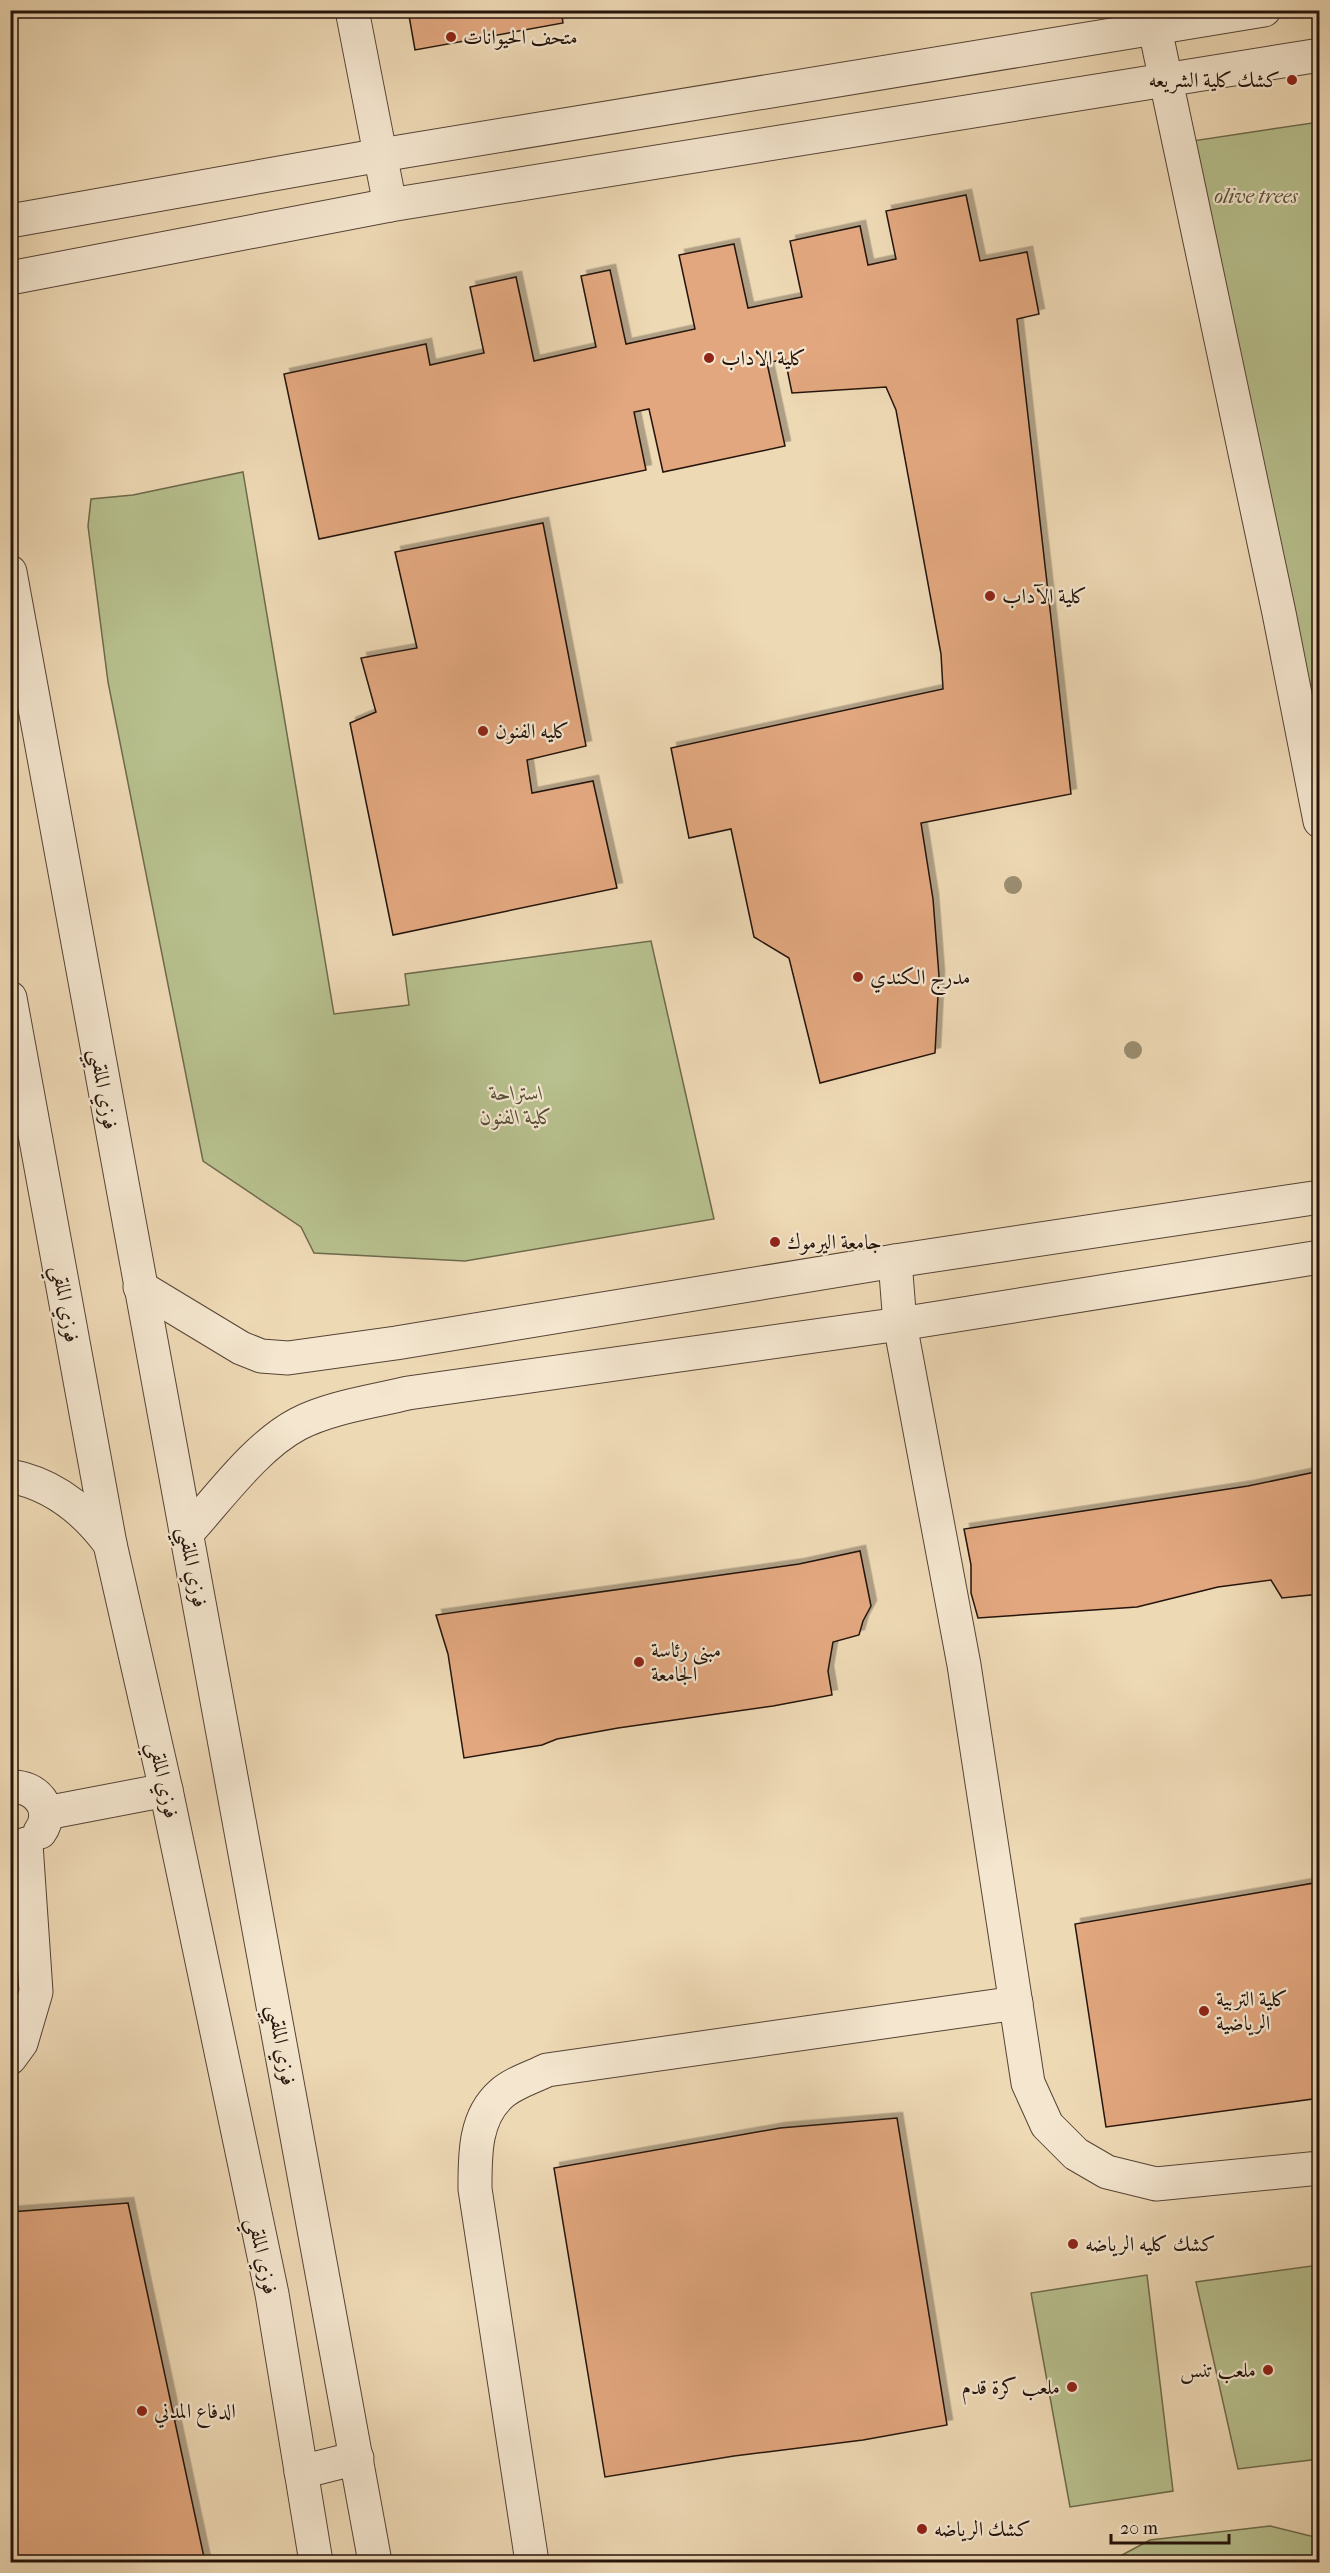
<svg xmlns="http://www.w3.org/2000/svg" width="1330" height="2573" font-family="'IM FELL French Canon',Amiri,serif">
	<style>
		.green { fill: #b7c08e; stroke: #6e6a4c; stroke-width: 1.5 }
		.building { fill: #e2a77f; stroke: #24130b; stroke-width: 1.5; filter: url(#shadow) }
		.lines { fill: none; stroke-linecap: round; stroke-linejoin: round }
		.minor-casing { stroke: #564436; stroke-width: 35 }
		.minor { stroke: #f4e6cf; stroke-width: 33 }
		.tree { fill: #9b8e71 }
		.poi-dot { fill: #8f2418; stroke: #f4e6cf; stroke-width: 2 }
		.labels { text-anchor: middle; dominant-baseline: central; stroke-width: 4.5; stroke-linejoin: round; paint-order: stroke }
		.poi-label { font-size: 21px; fill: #24130b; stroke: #f4e6cf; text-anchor: start }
		.park-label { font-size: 21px; font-style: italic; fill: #575039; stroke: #f4e6cf }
		.street-label { font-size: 21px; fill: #24130b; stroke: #f4e6cf }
	</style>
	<defs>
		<filter id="shadow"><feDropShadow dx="5.5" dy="-5.5" stdDeviation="0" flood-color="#0004"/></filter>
	</defs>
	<rect width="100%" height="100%" fill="#eed9b5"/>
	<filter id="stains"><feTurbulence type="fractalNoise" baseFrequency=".00333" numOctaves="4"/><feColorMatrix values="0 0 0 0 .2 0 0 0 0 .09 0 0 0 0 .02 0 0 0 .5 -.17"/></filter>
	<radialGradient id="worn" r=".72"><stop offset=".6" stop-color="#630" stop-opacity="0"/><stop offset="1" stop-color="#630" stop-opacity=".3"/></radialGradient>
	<g class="green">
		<path d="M1319,122V788L1179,143Z"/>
		<path d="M243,472L334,1014L409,1005L405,974L651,941L714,1219L465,1261L314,1253L301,1227L203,1161L108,682L88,526L91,499L133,495Z"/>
		<path d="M1319,2265V2459L1238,2469L1196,2282Z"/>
		<path d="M1147,2275L1173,2491L1070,2507L1031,2293Z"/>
		<path d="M1270,2526L1319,2538V2562H1109L1150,2540Z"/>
	</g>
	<g class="building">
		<path d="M408,10H561L563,23L415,50Z"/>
		<path d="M966,195L980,261L1027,252L1039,314L1017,319L1071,794L921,823L933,899L939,976L935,1053L820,1083L789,958L754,937L731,829L689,838L671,748L943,689L941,654L896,410L886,387L792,393L785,359L767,363L785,446L663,472L649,409L634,412L646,470L319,539L284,374L426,344L430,365L484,353L470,287L516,277L534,361L596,347L581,276L610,270L626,344L695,329L679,255L734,244L748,308L802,297L790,241L860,226L868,265L896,259L886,211Z"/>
		<path d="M543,523L586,746L527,760L532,793L593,781L617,888L393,935L350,723L376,712L361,658L417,648L395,552Z"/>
		<path d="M1320,1471V1594L1282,1598L1271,1580L1218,1587L1137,1607L978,1618L971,1593V1565L964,1529L1248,1486Z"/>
		<path d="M860,1551L871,1606L863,1621L859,1635L833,1642L828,1671L832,1695L773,1706L618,1728L557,1739L542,1745L464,1758L448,1654L436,1615L799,1564Z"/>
		<path d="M1320,1882V2098L1106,2127L1075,1924Z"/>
		<path d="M897,2118L947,2425L863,2440L734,2456L605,2477L554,2168L780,2128Z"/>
		<path d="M128,2203L205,2562H10V2212Z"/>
	</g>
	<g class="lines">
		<g class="minor-casing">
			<g id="minor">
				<path d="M352,10L390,205"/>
				<path d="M1151,10L1279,613L1320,821"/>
				<path d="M10,221L381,155L1264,10"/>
				<path d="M10,278L390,205L1320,55"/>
				<path d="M10,572L375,2562"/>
				<path d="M10,998L110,1544L166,1790L272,2294L316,2562"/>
				<path d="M895,1261L900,1324L964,1665L1028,2083L1047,2125L1076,2154L1107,2172L1156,2184L1320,2168"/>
				<path d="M140,1287L241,1348L261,1356L288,1358L396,1343L895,1261L1320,1197"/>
				<path d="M10,1476C53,1484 85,1510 110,1544"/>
				<path d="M187,1533C219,1498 256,1446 298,1424C331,1407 372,1402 408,1393L900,1324L1320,1257"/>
				<path d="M10,1787C36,1785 56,1809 40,1832"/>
				<path d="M46,1813L166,1790"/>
				<path d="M10,2058L21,2043L36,1992L26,1844"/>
				<path d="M301,2472L357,2458"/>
				<path d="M532,2562L475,2189C475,2156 474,2118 501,2094C513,2083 533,2077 547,2070L1016,2003"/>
			</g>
		</g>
		<use href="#minor" class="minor"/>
	</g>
	<g class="tree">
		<circle cx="1013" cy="885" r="9"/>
		<circle cx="1133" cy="1050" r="9"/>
	</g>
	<g class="poi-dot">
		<circle cx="451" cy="37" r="6"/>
		<circle cx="1292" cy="80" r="6"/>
		<circle cx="709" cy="358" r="6"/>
		<circle cx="990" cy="596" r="6"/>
		<circle cx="483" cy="731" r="6"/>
		<circle cx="858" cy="977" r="6"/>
		<circle cx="775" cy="1242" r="6"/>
		<circle cx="639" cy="1662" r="6"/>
		<circle cx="1204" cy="2011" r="6"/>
		<circle cx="1073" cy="2244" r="6"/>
		<circle cx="1268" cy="2370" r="6"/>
		<circle cx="1072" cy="2387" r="6"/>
		<circle cx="142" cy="2411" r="6"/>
		<circle cx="922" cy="2529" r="6"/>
	</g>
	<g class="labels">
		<g class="poi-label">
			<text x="463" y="37">متحف الحيوانات</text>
			<text x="1280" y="80" text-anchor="end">كشك كلية الشريعه</text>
			<text x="721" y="358">كلية الاداب</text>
			<text x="1002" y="596">كلية الآداب</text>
			<text x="495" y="731">كليه الفنون</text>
			<text x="870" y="977">مدرج الكندي</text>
			<text x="787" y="1242">جامعة اليرموك</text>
			<text x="651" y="1650">مبنى رئاسة<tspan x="651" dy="24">الجامعة</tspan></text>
			<text x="1216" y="1999">كلية التربية<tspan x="1216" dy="24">الرياضية</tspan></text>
			<text x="1085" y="2244">كشك كليه الرياضه</text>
			<text x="1256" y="2370" text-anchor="end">ملعب تنس</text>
			<text x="1060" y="2387" text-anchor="end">ملعب كرة قدم</text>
			<text x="154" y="2411">الدفاع المدني</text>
			<text x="934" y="2529">كشك الرياضه</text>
		</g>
		<g class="park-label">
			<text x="1256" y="196">olive trees</text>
			<text x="517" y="1093">استراحة<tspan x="517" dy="24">كلية الفنون</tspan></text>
		</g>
		<g class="street-label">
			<text transform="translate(104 1089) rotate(80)">فوزي الملقيي</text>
			<text transform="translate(66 1304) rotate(80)">فوزي الملقي</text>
			<text transform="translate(193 1567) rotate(79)">فوزي الملقيي</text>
			<text transform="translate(164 1780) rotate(78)">فوزي الملقي</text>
			<text transform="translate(282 2045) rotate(80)">فوزي الملقيي</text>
			<text transform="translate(263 2256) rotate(78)">فوزي الملقي</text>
		</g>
	</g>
	<rect width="1330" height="2573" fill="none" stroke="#eed9b5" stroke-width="36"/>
	<rect x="12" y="12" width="1306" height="2549" fill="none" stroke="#24130b" stroke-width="3"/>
	<rect x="18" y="18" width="1294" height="2537" fill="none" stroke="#24130b" stroke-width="1.5"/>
	<path d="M1111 2534v9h118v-9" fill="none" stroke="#24130b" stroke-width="3"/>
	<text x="1120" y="2534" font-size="18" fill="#24130b" stroke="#f4e6cf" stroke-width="4.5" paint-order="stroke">20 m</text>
	<rect width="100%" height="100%" filter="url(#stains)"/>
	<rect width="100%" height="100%" fill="url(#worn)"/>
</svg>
